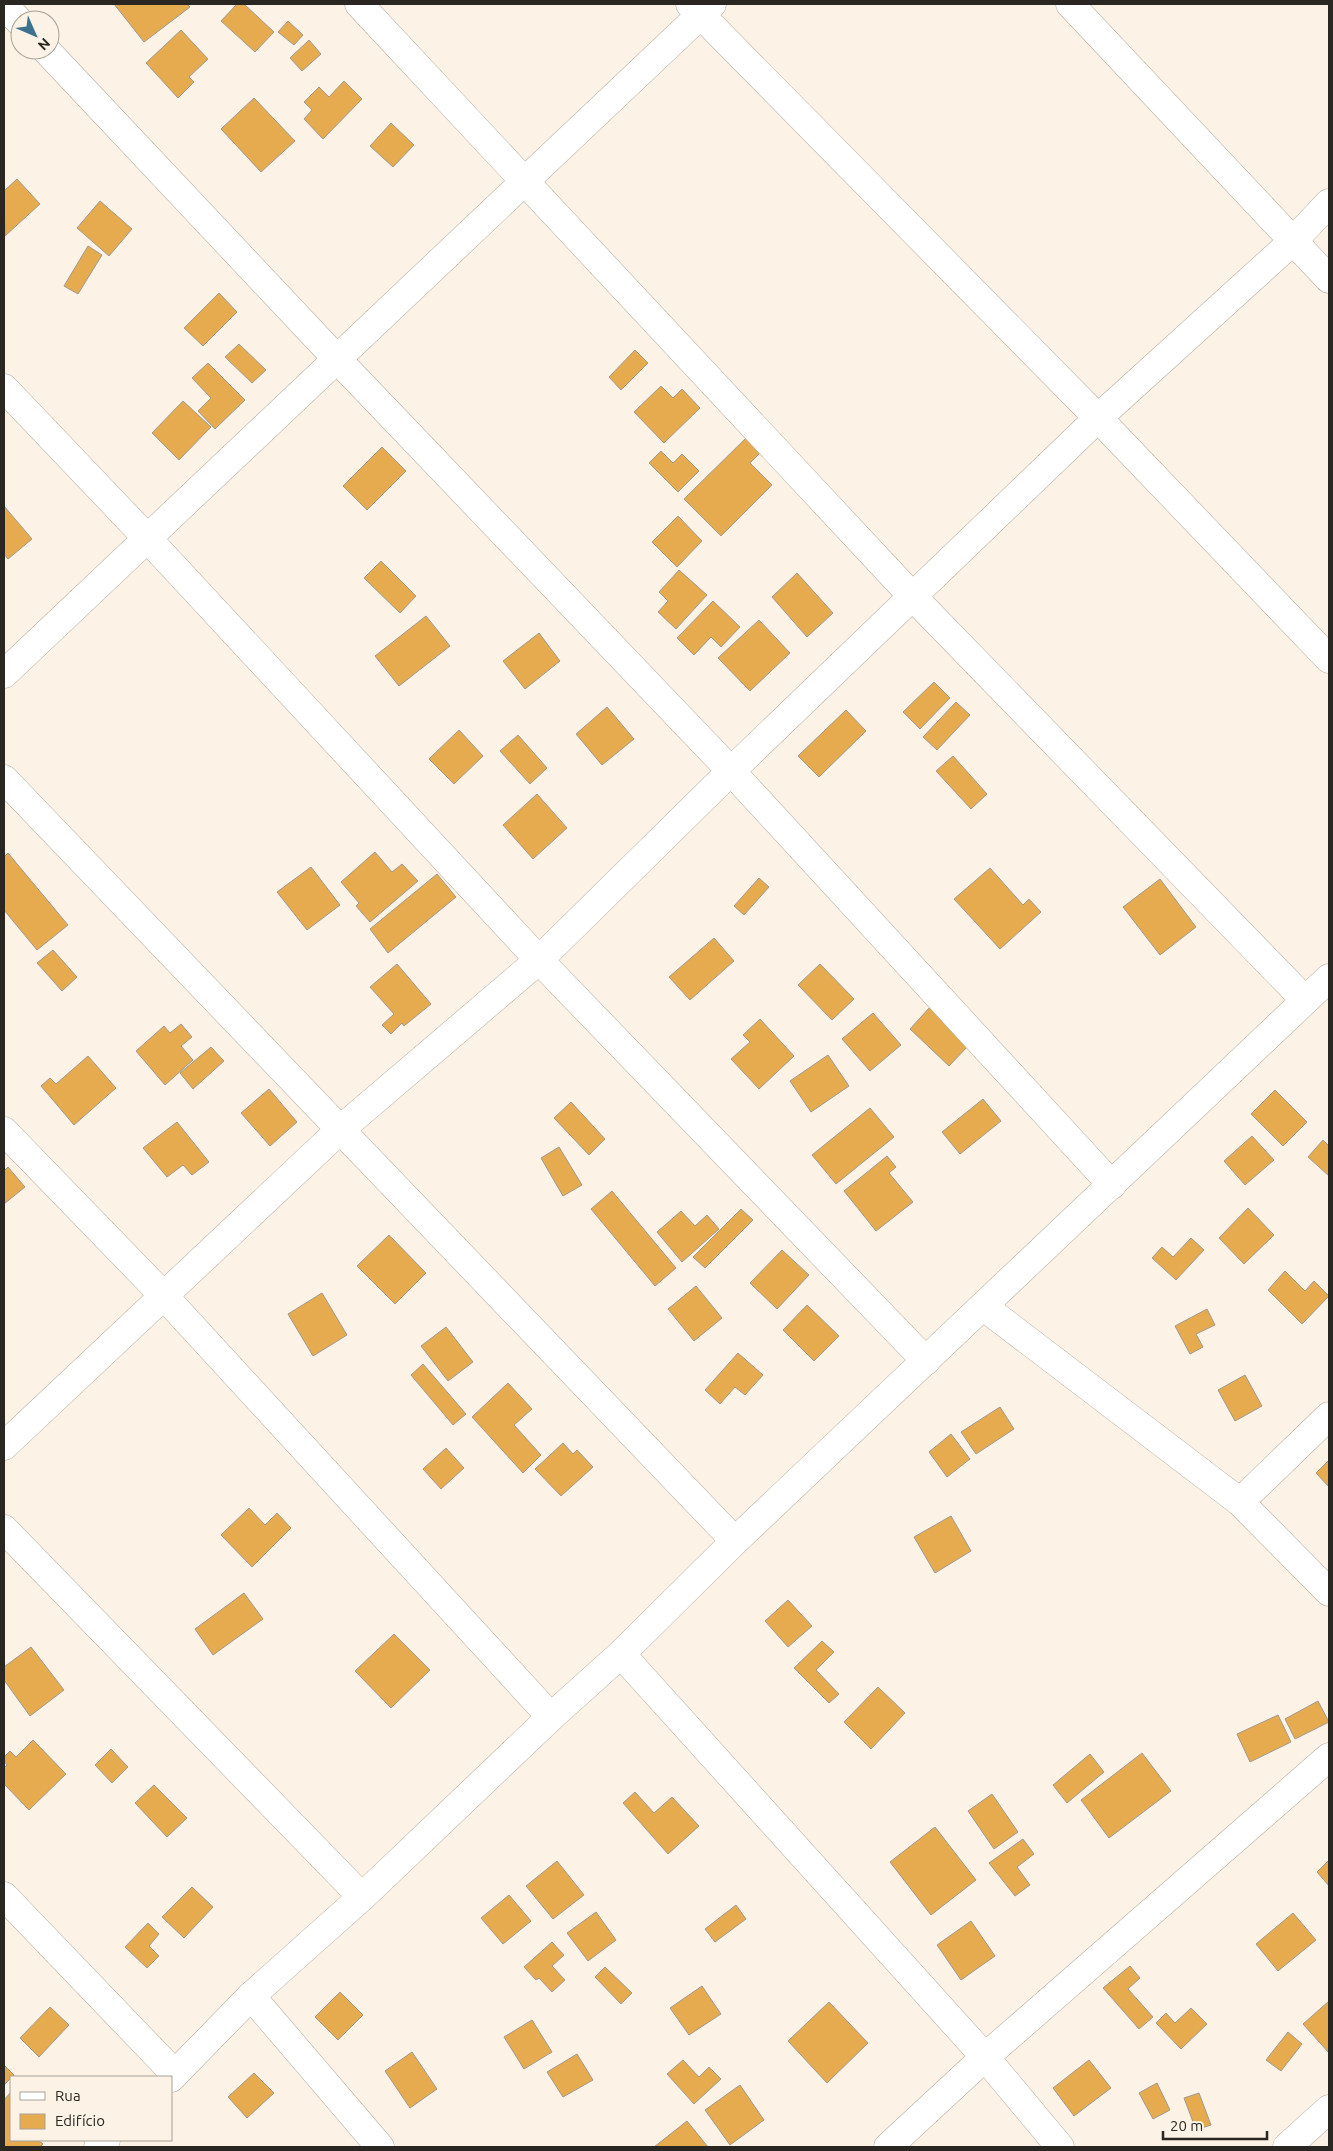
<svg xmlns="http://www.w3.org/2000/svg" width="1333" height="2151" font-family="Ubuntu,sans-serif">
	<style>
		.building { fill: #e6ab4f; stroke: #a2998d }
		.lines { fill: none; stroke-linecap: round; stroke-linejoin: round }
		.minor-casing { stroke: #b4ab9e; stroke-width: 29 }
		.minor { stroke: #fff; stroke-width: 28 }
	</style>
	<rect width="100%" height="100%" fill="#fcf2e5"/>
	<g class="building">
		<path d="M114,4H187L190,7L144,42Z"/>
		<path d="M237,4H244L274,32L255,52L221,21Z"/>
		<path d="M288,21L303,35L294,45L278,32Z"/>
		<path d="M181,30L208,59L189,77L194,82L178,98L146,63Z"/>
		<path d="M309,40L321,54L302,71L290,58Z"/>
		<path d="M344,81L362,99L323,139L304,119L312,110L304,102L319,87L329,97Z"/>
		<path d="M254,98L295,141L261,172L221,129Z"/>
		<path d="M391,123L414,145L393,167L370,146Z"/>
		<path d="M17,179L40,204L5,236L4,191Z"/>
		<path d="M100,201L132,229L109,256L77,228Z"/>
		<path d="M88,246L102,255L78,294L64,286Z"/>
		<path d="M219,293L237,312L203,346L184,328Z"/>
		<path d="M239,344L266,370L252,383L225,357Z"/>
		<path d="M635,350L648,363L621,390L609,377Z"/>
		<path d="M208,363L245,400L215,429L198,411L211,398L192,378Z"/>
		<path d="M661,386L673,398L682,389L700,408L664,443L634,412Z"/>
		<path d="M183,401L211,427L179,460L152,433Z"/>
		<path d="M747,437L762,451L750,463L772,485L721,536L684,499Z"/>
		<path d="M382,447L406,471L367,510L343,486Z"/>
		<path d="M661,451L673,463L682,454L699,471L678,492L649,463Z"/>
		<path d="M4,506L32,539L8,559L4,554Z"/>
		<path d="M678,516L702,541L677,567L652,542Z"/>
		<path d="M381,561L416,596L400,613L364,578Z"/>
		<path d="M679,570L707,595L676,629L658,612L668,601L659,592Z"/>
		<path d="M797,573L833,613L807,637L772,597Z"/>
		<path d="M713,601L740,627L721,647L711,637L694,655L677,638Z"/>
		<path d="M426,616L450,646L399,686L375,656Z"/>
		<path d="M759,620L790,653L750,691L718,658Z"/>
		<path d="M539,633L560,661L525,689L503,661Z"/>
		<path d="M934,682L950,698L920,729L903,712Z"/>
		<path d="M956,702L970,715L937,750L923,737Z"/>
		<path d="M607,707L634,739L602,765L576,734Z"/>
		<path d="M846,710L866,731L819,777L798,756Z"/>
		<path d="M459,730L483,756L454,784L429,759Z"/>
		<path d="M518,735L547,768L530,784L500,751Z"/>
		<path d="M953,756L987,794L971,809L936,771Z"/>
		<path d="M537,794L567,828L533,859L503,825Z"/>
		<path d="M375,852L392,872L402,864L418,881L370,922L356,906L359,903L341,882Z"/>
		<path d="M8,853L68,925L37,950L4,910V857Z"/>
		<path d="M311,867L340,905L307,930L277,892Z"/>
		<path d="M990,868L1023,905L1029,899L1041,912L1000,949L954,899Z"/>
		<path d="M437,874L456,897L388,953L370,929Z"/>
		<path d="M759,878L769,887L744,915L734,906Z"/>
		<path d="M1160,879L1196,927L1160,955L1123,907Z"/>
		<path d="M714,938L734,961L690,1000L669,977Z"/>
		<path d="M53,950L77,977L62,991L37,963Z"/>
		<path d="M397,964L431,1004L404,1026L402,1023L391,1034L382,1025L394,1014L370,987Z"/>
		<path d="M820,964L854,999L832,1020L798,985Z"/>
		<path d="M930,1007L969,1045L949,1066L910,1029Z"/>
		<path d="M873,1013L901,1045L870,1071L842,1039Z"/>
		<path d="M760,1019L794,1056L759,1089L731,1059L750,1042L743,1035Z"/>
		<path d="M181,1024L192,1037L181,1046L193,1060L165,1085L136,1051L164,1026L170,1033Z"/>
		<path d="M211,1047L224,1061L193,1089L180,1073Z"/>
		<path d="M828,1055L849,1086L811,1112L790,1081Z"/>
		<path d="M88,1056L116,1088L74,1125L41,1086L50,1078L56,1084Z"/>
		<path d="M269,1089L297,1122L270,1146L241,1113Z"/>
		<path d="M1275,1090L1307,1122L1283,1146L1251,1114Z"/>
		<path d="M983,1099L1001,1121L960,1154L942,1132Z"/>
		<path d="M571,1102L605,1139L589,1155L554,1118Z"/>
		<path d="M870,1108L894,1137L836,1184L812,1155Z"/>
		<path d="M177,1122L209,1162L192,1175L183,1165L167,1177L143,1148Z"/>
		<path d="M1252,1136L1274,1160L1245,1185L1224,1161Z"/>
		<path d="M1323,1140L1329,1146V1176L1308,1157Z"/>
		<path d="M559,1147L582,1185L563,1196L541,1158Z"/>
		<path d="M887,1156L896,1167L889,1173L913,1202L876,1231L844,1191Z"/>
		<path d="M8,1167L25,1187L4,1204V1171Z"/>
		<path d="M612,1191L676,1268L655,1286L591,1209Z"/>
		<path d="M1248,1208L1274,1235L1244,1264L1219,1238Z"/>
		<path d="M741,1209L753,1220L705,1268L693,1257Z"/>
		<path d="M681,1211L695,1226L707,1215L719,1229L682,1262L657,1232Z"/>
		<path d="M389,1235L426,1273L395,1304L357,1266Z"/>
		<path d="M1191,1238L1204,1250L1176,1280L1152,1258L1162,1247L1173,1257Z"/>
		<path d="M782,1250L809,1275L777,1309L750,1283Z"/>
		<path d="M1285,1271L1305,1291L1314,1281L1329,1296L1302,1324L1268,1290Z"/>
		<path d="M696,1286L722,1318L694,1341L668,1309Z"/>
		<path d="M322,1293L347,1335L313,1356L288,1314Z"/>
		<path d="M807,1305L839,1336L814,1361L783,1330Z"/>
		<path d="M1207,1309L1215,1325L1196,1334L1203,1347L1190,1354L1175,1326Z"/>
		<path d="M446,1327L473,1362L448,1381L421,1346Z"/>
		<path d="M738,1353L763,1375L745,1395L735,1387L720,1404L705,1390Z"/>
		<path d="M423,1364L466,1414L453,1425L411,1375Z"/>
		<path d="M1245,1375L1262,1406L1235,1421L1218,1390Z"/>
		<path d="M508,1383L532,1409L514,1425L541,1455L523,1473L472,1417Z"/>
		<path d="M1000,1407L1014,1429L976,1454L961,1432Z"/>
		<path d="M951,1434L970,1459L947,1477L929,1452Z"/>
		<path d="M563,1443L573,1454L577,1450L593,1467L561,1496L535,1469Z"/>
		<path d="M446,1448L464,1468L441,1489L423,1469Z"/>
		<path d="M1329,1460V1487L1316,1473Z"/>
		<path d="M249,1508L265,1525L277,1513L291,1528L252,1567L221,1535Z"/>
		<path d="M951,1516L971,1551L935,1573L914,1537Z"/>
		<path d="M244,1593L263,1619L213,1655L195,1629Z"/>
		<path d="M788,1600L812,1626L788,1647L765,1621Z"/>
		<path d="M394,1634L430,1670L391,1708L355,1671Z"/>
		<path d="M822,1641L834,1652L816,1670L839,1694L829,1703L794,1668Z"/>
		<path d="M31,1647L64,1690L30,1716L4,1680V1667Z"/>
		<path d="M878,1687L905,1713L871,1749L844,1722Z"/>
		<path d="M1318,1701L1329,1722L1295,1739L1285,1719Z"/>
		<path d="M1278,1715L1291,1742L1250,1762L1237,1734Z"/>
		<path d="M33,1740L66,1774L29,1810L4,1784V1768L7,1765L4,1761V1757L10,1751L16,1757Z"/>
		<path d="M111,1749L128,1767L112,1783L95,1765Z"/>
		<path d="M1142,1753L1171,1791L1109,1838L1081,1800Z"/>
		<path d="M1090,1754L1104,1772L1067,1803L1053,1785Z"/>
		<path d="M154,1785L187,1818L167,1837L135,1803Z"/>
		<path d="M635,1792L654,1813L672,1797L699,1826L668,1854L623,1803Z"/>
		<path d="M992,1794L1018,1832L994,1849L968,1811Z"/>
		<path d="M935,1827L976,1880L931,1915L890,1862Z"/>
		<path d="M1023,1839L1034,1854L1017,1867L1030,1885L1015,1896L989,1863Z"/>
		<path d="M1329,1860V1886L1317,1872Z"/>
		<path d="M557,1861L584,1895L553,1919L526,1886Z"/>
		<path d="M192,1887L213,1907L184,1938L162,1917Z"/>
		<path d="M509,1895L531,1921L503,1944L481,1918Z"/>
		<path d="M736,1905L746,1919L715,1942L705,1929Z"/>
		<path d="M596,1912L616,1940L588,1961L567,1933Z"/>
		<path d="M1293,1913L1316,1940L1278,1971L1256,1944Z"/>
		<path d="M971,1921L995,1956L961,1980L937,1945Z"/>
		<path d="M148,1923L159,1934L149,1946L159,1956L147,1968L125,1947Z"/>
		<path d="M552,1942L564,1955L552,1966L565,1980L552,1992L539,1978L536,1980L524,1967Z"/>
		<path d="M1130,1966L1140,1978L1128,1989L1153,2017L1139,2029L1103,1988Z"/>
		<path d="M605,1967L632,1993L621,2004L595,1977Z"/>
		<path d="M702,1986L721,2014L689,2035L670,2008Z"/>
		<path d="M340,1992L363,2015L338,2040L315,2017Z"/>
		<path d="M1329,2001V2053L1303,2024Z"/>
		<path d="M829,2002L868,2043L827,2083L788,2041Z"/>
		<path d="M50,2007L69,2025L39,2057L20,2038Z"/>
		<path d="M1191,2008L1207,2024L1181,2049L1156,2023L1166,2013L1175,2023Z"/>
		<path d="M532,2020L552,2052L524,2069L504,2037Z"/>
		<path d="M1288,2032L1302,2044L1281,2071L1266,2060Z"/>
		<path d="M412,2052L437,2089L410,2108L385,2071Z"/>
		<path d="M577,2054L593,2080L563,2097L547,2072Z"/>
		<path d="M683,2060L699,2077L709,2067L721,2079L694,2104L667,2074Z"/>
		<path d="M1089,2060L1111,2088L1074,2116L1053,2088Z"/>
		<path d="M4,2065L14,2075L4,2085Z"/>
		<path d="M254,2073L274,2093L247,2118L228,2097Z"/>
		<path d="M1157,2083L1170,2110L1153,2119L1139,2093Z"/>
		<path d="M740,2085L764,2120L730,2145L705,2110Z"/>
		<path d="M11,2092V2140H38L43,2144L40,2147H4V2100Z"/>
		<path d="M1199,2093L1211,2125L1196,2130L1184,2098Z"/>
		<path d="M687,2121L708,2147H654Z"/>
	</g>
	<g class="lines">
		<g class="minor-casing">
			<g id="minor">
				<path d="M359,4L913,597L1305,1000"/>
				<path d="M690,4L1098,418L1329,659"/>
				<path d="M1070,4L1329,279"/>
				<path d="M4,5L20,22"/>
				<path d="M46,50L337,359L731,771L1112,1185"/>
				<path d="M4,388L147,538L539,960L926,1361"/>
				<path d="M4,674L712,4"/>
				<path d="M4,779L735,1541"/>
				<path d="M4,1131L164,1296L551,1717"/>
				<path d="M984,1307L1240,1502L1329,1592"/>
				<path d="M4,1446L341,1129L539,960L731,771L1098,418L1293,241L1329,203"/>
				<path d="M1240,1502L1329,1416"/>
				<path d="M4,1529L362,1897"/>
				<path d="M621,1654L985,2057L1060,2147"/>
				<path d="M4,1896L175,2074"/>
				<path d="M251,1996L380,2147"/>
				<path d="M171,2078L251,1996L362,1897L551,1717L621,1654L735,1541L1329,978"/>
				<path d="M98,2147L106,2140"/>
				<path d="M888,2147L985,2057L1329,1757"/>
				<path d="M1287,2147L1329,2109"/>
			</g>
		</g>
		<use href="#minor" class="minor"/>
	</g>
	<rect width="1333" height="2151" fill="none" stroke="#2a2722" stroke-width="10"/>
	<rect x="10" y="2076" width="162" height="65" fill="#fcf2e5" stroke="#a8a197"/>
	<rect x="20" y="2092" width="25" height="8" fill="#ffffff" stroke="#a8a197"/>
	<text x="55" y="2101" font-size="15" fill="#2a2722">Rua</text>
	<rect x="20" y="2114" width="25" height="15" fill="#e6ab4f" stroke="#a8a197"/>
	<text x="55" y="2126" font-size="15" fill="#2a2722">Edifício</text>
	<g transform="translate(35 35) rotate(135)"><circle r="24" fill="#fcf2e5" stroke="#a8a197"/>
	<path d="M0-4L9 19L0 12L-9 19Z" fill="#3b738e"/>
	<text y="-8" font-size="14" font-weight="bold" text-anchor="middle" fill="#2a2722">N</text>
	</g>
	<path d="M1163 2131v8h104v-8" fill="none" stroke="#2a2722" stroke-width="2.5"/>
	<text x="1170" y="2131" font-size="15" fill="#2a2722" stroke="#fcf2e5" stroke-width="4" paint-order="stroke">20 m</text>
</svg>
